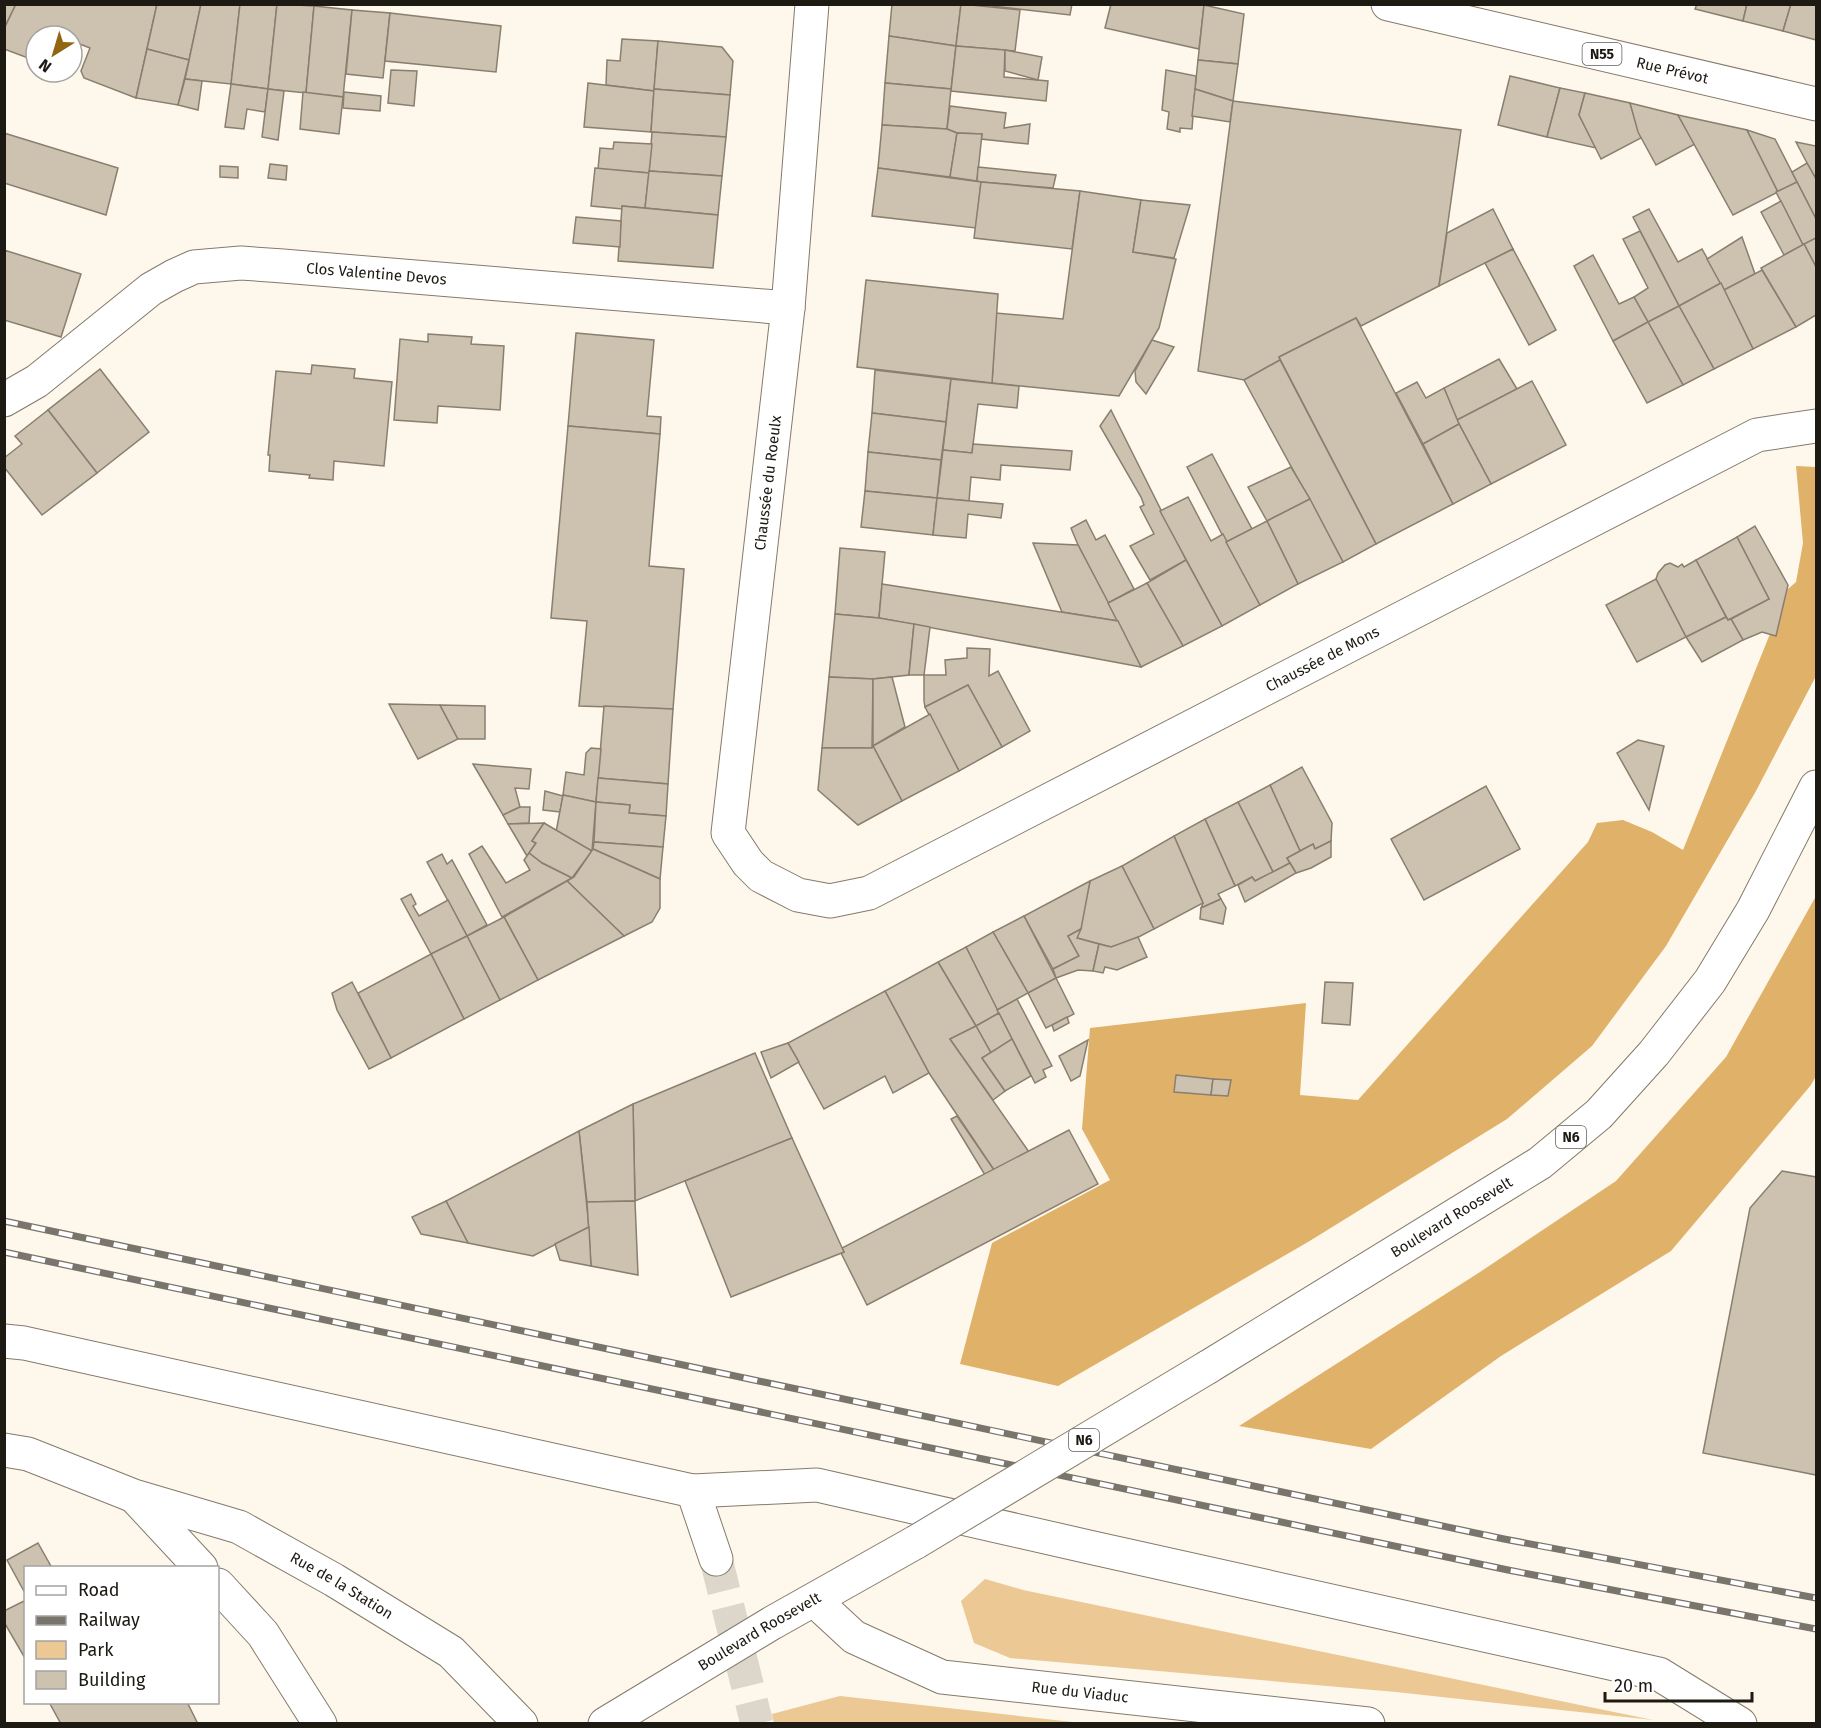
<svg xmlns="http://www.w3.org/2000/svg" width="1821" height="1728" font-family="'Fira Sans',sans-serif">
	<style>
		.green { fill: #ebc894 }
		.forest { fill: #e0b169 }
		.building { fill: #cdc1b0; stroke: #8a7f6f; stroke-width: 1.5 }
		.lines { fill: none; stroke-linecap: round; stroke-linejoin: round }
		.minor-tunnel { stroke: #dcd6cb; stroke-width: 33; stroke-dasharray: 33 16; stroke-linecap: butt }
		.minor-casing { stroke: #857a6a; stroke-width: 35 }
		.tertiary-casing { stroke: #857a6a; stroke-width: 35 }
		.primary-casing { stroke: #857a6a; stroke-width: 35 }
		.minor { stroke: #fff; stroke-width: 33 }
		.tertiary { stroke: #fff; stroke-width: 33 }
		.primary { stroke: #fff; stroke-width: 33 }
		.rail-casing { stroke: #79746c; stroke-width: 7 }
		.rail { stroke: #fff; stroke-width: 4.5; stroke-dasharray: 14; stroke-linecap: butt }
		.primary-bridge-casing { stroke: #857a6a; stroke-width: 35; stroke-linecap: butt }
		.primary-bridge { stroke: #fff; stroke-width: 33 }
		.labels { text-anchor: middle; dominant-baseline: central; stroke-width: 6; stroke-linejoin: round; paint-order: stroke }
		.shield { fill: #fff; stroke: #615e5a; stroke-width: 1.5 }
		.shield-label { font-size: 14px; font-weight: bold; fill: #1d1913 }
		.street-label { font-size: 15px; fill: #1d1913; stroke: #fff }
	</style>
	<rect width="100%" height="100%" fill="#fef7ec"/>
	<g class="green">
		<path d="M985,1579L1023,1590L1653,1720L1396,1692L1010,1658L974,1643L961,1601Z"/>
		<path d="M840,1696L1082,1723H774L772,1714Z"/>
	</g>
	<g class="forest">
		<path d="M1796,466L1816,467V676L1756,791L1666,946L1592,1046L1507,1119L1308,1242L1058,1386L960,1364L992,1243L1110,1180L1082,1129L1090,1028L1306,1003L1300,1095L1358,1100L1588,842L1597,823L1623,820L1652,832L1683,850L1788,589L1796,582L1803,543Z"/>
		<path d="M1816,896V1076L1811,1085L1671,1251L1501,1356L1371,1449L1239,1426L1480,1272L1616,1181L1726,1057Z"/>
	</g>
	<g class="building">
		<path d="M4,4H16L4,29Z"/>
		<path d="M16,4H157L136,98L84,78L81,71L90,48L72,41V36H36V61L4,49V29Z"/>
		<path d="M157,4H201L189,60L147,49Z"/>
		<path d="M201,4H240L231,84L185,79Z"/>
		<path d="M240,4H277L268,89L231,84Z"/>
		<path d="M277,4L314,6L306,93L268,89Z"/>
		<path d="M892,4H961L956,46L889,36Z"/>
		<path d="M961,4L1020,10L1015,51L956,46Z"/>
		<path d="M975,4H1072L1070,15Z"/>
		<path d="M1111,4L1204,5L1199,49L1105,28Z"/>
		<path d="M1697,4H1747L1743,21L1695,9Z"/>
		<path d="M1747,4H1791L1783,31L1743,21Z"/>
		<path d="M1791,4H1816V40L1783,31Z"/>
		<path d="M1204,5L1244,14L1238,64L1198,60Z"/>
		<path d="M314,6L352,10L343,97L306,93Z"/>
		<path d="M352,10L390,13L383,78L346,74Z"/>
		<path d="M390,13L501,26L496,72L385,61Z"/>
		<path d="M889,36L956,46L951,89L885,83Z"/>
		<path d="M622,39L658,41L654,91L606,85L607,60L620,61Z"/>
		<path d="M658,41L722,47L733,61L730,95L654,89Z"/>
		<path d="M956,46L1005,50L1004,77L1048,81L1046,101L951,91Z"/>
		<path d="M147,49L189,60L178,105L136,98Z"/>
		<path d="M1005,50L1042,57L1038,80L1005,71Z"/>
		<path d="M1198,60L1238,64L1233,101L1195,89Z"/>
		<path d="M391,70L417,71L414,106L388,103Z"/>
		<path d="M1166,70L1196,76L1192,129L1180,128V132L1167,129L1169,112L1162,110Z"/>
		<path d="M1510,76L1560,88L1547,137L1498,125Z"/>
		<path d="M185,79L202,81L198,110L178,105Z"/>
		<path d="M588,83L654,91L651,132L584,127Z"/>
		<path d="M885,83L951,89L947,129L882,125Z"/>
		<path d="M231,84L268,89L265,112L247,109L244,129L225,127Z"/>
		<path d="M1560,88L1585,93L1579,115L1596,148L1547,137Z"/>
		<path d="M268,89L284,91L278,140L262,137Z"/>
		<path d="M654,89L730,95L726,137L651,132Z"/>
		<path d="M1195,89L1233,101L1230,122L1192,116Z"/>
		<path d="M303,92L343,97L339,134L300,129Z"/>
		<path d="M344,92L381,96L380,111L343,108Z"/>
		<path d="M1585,93L1630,103L1641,138L1601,159L1579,115Z"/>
		<path d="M1233,101L1461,130L1439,286L1361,326L1356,318L1279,357L1280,360L1244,380L1198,371Z"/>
		<path d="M1630,103L1678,115L1695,144L1656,165L1638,132Z"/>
		<path d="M950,106L1006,113L1004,128L1030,124L1028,144L981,139L982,134L957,133L947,129Z"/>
		<path d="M1678,115L1747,130L1778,192L1733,215Z"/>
		<path d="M882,125L947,129L957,133L950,177L878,168Z"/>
		<path d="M1747,130L1775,139L1797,182L1778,192Z"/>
		<path d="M652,132L726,137L722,176L649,171Z"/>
		<path d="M4,133L118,168L106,215L4,183Z"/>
		<path d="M957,133L982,134L977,181L950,177Z"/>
		<path d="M614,142L652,144L649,173L598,169L600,148L613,149Z"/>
		<path d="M1796,142L1816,146V179L1807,163Z"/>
		<path d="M1807,163L1816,179V219L1792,172Z"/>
		<path d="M270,164L287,166L286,180L268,178Z"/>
		<path d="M220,166L238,167V178L220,177Z"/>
		<path d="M978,167L1056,175L1053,188L981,182L977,181Z"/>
		<path d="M595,168L649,173L645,208L622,206V209L591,206Z"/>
		<path d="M878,168L981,182L976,228L872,216Z"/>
		<path d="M649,171L722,176L718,215L645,208Z"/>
		<path d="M981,182L1080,191L1072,249L974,238Z"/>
		<path d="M1797,182L1816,219V238L1803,245L1776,192Z"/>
		<path d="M1080,191L1141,200L1133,252L1176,259L1159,328L1119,396L992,383L996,313L1063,319Z"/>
		<path d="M1141,200L1190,205L1174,258L1133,252Z"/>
		<path d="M1781,201L1803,245L1784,255L1761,212Z"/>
		<path d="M622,206L718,215L713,268L618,261Z"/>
		<path d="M1493,209L1513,249L1439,286L1447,233Z"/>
		<path d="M1649,209L1678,262L1702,249L1721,283L1679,306L1633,217Z"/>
		<path d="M576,217L621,221L620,247L573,243Z"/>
		<path d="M1640,231L1679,306L1648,322L1634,297L1648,288L1623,239Z"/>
		<path d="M1742,237L1755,274L1724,290L1707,259Z"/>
		<path d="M1816,238V267L1804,244Z"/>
		<path d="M1804,244L1816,267V315L1796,327L1761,268Z"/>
		<path d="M1513,249L1556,330L1529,345L1485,263Z"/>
		<path d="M4,250L81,274L61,337L4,320Z"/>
		<path d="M1593,255L1619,304L1634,297L1648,322L1613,341L1574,266Z"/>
		<path d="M1762,270L1796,327L1753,349L1724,290Z"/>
		<path d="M866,280L998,294L992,383L857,367Z"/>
		<path d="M1721,283L1753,349L1714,369L1679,306Z"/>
		<path d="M1679,306L1714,369L1683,385L1648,322Z"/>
		<path d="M1356,318L1453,504L1376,544L1279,357Z"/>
		<path d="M1648,322L1683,385L1647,403L1613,341Z"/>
		<path d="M576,333L654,340L647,416L661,417L660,434L568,426Z"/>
		<path d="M428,334L472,337L471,344L504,346L500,410L438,406L437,423L394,420L400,339L428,342Z"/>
		<path d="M1152,340L1174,347L1146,394L1136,382L1135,371Z"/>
		<path d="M1499,359L1517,389L1457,420L1444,388Z"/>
		<path d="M1280,360L1376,544L1343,562L1244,380Z"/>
		<path d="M312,365L355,369L354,378L392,382L384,466L334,461L333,480L309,478L310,475L269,471L270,455H268L276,371L311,374Z"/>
		<path d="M100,369L149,432L97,473L48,410Z"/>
		<path d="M875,370L951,379L946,422L872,413Z"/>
		<path d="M951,379L1019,386L1017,408L978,404L972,453L943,450Z"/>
		<path d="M1532,381L1566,445L1491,484L1457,420Z"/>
		<path d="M1417,382L1426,398L1444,388L1459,424L1423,444L1396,393Z"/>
		<path d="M48,410L97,473L42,515L4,467V458L22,444L15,436Z"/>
		<path d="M1111,410L1186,560L1150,580L1130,546L1154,534L1140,507L1144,505L1141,497L1100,426Z"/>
		<path d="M872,413L946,422L941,460L868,452Z"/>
		<path d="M1459,424L1491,484L1453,504L1423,444Z"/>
		<path d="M568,426L660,434L649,566L684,569L673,709L579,706L587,621L551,618Z"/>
		<path d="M973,444L1072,451L1070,470L1001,465L1000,480L971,477L969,501L937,498L943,450L972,453Z"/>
		<path d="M868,452L941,460L937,498L865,491Z"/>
		<path d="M1212,454L1252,529L1226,542L1187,467Z"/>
		<path d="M1291,467L1310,499L1267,521L1248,487Z"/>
		<path d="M865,491L937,498L933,535L861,527Z"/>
		<path d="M1188,497L1211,541L1223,534L1260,605L1222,626L1160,511Z"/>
		<path d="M937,498L1003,504L1001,518L968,514L966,538L933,535Z"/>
		<path d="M1310,499L1343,562L1298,584L1267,521Z"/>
		<path d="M1086,520L1096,540L1105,535L1134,589L1108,603L1078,545L1071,528Z"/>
		<path d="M1267,521L1298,584L1260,605L1226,542Z"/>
		<path d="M1755,526L1788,585L1776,636L1762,632L1743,640L1731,619L1769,599L1737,537Z"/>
		<path d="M1737,537L1769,599L1728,620L1696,560Z"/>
		<path d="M1033,543L1078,545L1118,621L1062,612Z"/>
		<path d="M840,548L885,552L879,618L835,614Z"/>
		<path d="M1186,560L1222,626L1183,646L1147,583Z"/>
		<path d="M1696,560L1726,617L1686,637L1656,579L1658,573L1665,565L1670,563L1678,567L1682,564L1684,567Z"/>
		<path d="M1656,579L1686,637L1637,662L1606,605Z"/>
		<path d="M1147,583L1183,646L1141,667L1108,603Z"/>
		<path d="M882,584L1118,621L1141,667L879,618Z"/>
		<path d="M835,614L879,618L914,624L909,675L873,679L829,677Z"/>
		<path d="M1726,617L1728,620L1731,619L1743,640L1702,662L1686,637Z"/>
		<path d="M914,624L930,627L924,675H909Z"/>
		<path d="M967,648L990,649L989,676L998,671L1030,731L1002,747L968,685L925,707L924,701V675H946L945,660L967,658Z"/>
		<path d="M829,677L873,679L872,748H822Z"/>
		<path d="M892,677L905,727L873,746V679Z"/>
		<path d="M968,685L1002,747L959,771L925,707Z"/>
		<path d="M389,704L440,705L458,739L418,759Z"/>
		<path d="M440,705L485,706V739H458Z"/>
		<path d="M604,706L673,709L668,784L598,778Z"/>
		<path d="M930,714L959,771L902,801L873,746Z"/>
		<path d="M1638,740L1664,746L1649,810L1617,753Z"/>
		<path d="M873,746L902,801L858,825L818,790L822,748H872Z"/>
		<path d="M591,748L601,749L596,802L563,795L566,772L584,775L586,753Z"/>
		<path d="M473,764L531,769L529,789L515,788L520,807L503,815Z"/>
		<path d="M1302,767L1332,823L1331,841L1315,849L1313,844L1300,851L1270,785Z"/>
		<path d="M598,778L668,784L666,816L629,813L630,805L596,802Z"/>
		<path d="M1270,785L1300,851L1287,858L1290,863L1273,872L1238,802Z"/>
		<path d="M1486,786L1520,849L1424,900L1391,839Z"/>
		<path d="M545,791L563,796L560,812L543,810Z"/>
		<path d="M563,795L596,802L592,851L556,832Z"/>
		<path d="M596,802L630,805L629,813L666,816L663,847L594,842Z"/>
		<path d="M1238,802L1273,872L1255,881L1252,877L1235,886L1205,819Z"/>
		<path d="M520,807H530L529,823L508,824L503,815Z"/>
		<path d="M1205,819L1235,886L1218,894L1221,899L1201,908L1203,903L1174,836Z"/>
		<path d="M544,823L532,841L536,843L527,856L508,824Z"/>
		<path d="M544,823L592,851L572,878L542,863L529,853L536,843L532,841Z"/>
		<path d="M1174,836L1203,903L1154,929L1122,866Z"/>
		<path d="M1331,841V857L1311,868L1296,873L1287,858L1313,844L1315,849Z"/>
		<path d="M594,842L663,847L660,879L593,849Z"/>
		<path d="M482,846L506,883L530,870L524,860L529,853L542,863L572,878L502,917L469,854Z"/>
		<path d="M593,849L660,879V908L652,922L624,936L567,881L574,877Z"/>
		<path d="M442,854L447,864L452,860L487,925L467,936L427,862Z"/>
		<path d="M1290,863L1296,873L1245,902L1238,885L1252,877L1255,881Z"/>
		<path d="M1122,866L1154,929L1127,943L1111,947L1077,938L1090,881Z"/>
		<path d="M567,881L624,936L538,980L504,917Z"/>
		<path d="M1090,881L1081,929L1068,936L1079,956L1053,969L1024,916Z"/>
		<path d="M411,894L416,904L413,906L419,916L448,900L467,936L431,954L401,899Z"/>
		<path d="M1221,899L1226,908L1223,924L1200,919L1201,908Z"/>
		<path d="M1024,916L1056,978L1028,993L993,932Z"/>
		<path d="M504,917L538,980L500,1000L467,936Z"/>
		<path d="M1081,929L1077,938L1099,944L1093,971L1078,970L1056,978L1053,969L1079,956L1068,936Z"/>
		<path d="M993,932L1028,993L997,1010L966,947Z"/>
		<path d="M467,936L500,1000L464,1019L431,954Z"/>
		<path d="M1138,937L1147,957L1117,970L1105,967L1103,973L1093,971L1099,944L1111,947Z"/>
		<path d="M966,947L999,1013L976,1026L938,962Z"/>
		<path d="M431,954L464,1019L391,1058L358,993Z"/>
		<path d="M938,962L976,1026L950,1039L1029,1152L994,1170L929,1073L885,991Z"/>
		<path d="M1056,978L1074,1014L1046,1028L1028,993Z"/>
		<path d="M352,982L391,1058L369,1069L337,1010L332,993Z"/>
		<path d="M1325,982L1353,983L1350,1025L1322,1023Z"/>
		<path d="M885,991L929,1073L893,1093L885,1076L824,1109L788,1043Z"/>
		<path d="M1017,999L1052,1066L1043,1070L1046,1077L1035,1083L997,1010Z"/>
		<path d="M999,1013L1012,1039L991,1053L976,1026Z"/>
		<path d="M1067,1017L1069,1023L1054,1031L1052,1025Z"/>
		<path d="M976,1026L991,1053L982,1058L1005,1091L993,1100L950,1039Z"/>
		<path d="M1012,1039L1031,1076L1005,1091L982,1058Z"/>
		<path d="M1088,1040L1080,1076L1071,1081L1059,1056Z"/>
		<path d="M788,1043L799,1062L771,1078L761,1052Z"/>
		<path d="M755,1053L792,1138L635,1201L633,1104Z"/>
		<path d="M1176,1075L1213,1079L1211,1095L1174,1092Z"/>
		<path d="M1213,1079L1231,1080L1228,1096L1211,1095Z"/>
		<path d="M633,1104L635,1201L587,1202L579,1131Z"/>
		<path d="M957,1116L994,1170L985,1175L951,1119Z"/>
		<path d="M1069,1130L1098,1184L867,1305L841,1253L844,1252L842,1248Z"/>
		<path d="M579,1131L589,1227L533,1256L468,1243L446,1201Z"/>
		<path d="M792,1138L844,1252L731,1297L685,1181Z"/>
		<path d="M1782,1171L1816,1177V1475L1703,1453L1750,1208Z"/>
		<path d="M446,1201L468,1243L421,1234L412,1217Z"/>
		<path d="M635,1201L638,1275L591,1266L587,1202Z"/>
		<path d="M589,1227L591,1266L560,1260L555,1244Z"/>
		<path d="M38,1543L52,1568H26V1595L7,1560Z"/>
		<path d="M26,1600V1660L4,1622V1611Z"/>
		<path d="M49,1702H187L198,1724H61Z"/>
	</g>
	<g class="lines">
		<path class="minor-tunnel" d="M716,1559L757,1724"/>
		<g class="minor-casing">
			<g id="minor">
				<path id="s1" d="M812,4L788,308L728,833L748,863L761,876L798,895L830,901L869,893L1757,435L1816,426"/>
				<path id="s2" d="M4,400L37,381L151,289L174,276L194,267L241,263L283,266L788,308"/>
				<path d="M4,1341L24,1343L693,1491L817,1485L1089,1547L1659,1674L1740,1724"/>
				<path d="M693,1491L716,1559"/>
				<path id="s3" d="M814,1600L854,1637L942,1677L1368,1724"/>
			</g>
		</g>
		<g class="tertiary-casing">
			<g id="tertiary">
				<path id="s4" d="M4,1450L28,1454L134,1496L239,1527L334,1580L451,1652L521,1724"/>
				<path d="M135,1497L201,1568"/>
				<path d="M218,1585L263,1634L320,1724"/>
			</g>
		</g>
		<g class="primary-casing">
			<g id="primary">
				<path id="s5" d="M1388,4L1816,104"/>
				<path id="s6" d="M1208,1367L1540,1163L1599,1114L1654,1053L1710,981L1753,910L1816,787"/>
				<path id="s7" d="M605,1724L772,1623L916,1542"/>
			</g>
		</g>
		<use href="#minor" class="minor"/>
		<use href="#tertiary" class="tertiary"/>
		<use href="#primary" class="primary"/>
		<g class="rail-casing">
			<g id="rail">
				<path d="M4,1221L1504,1539L1816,1598"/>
				<path d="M4,1252L1508,1570L1816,1629"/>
			</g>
		</g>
		<use href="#rail" class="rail"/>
		<g class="primary-bridge-casing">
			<path id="primary-bridge" d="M916,1542L1208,1367"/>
		</g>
		<use href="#primary-bridge" class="primary-bridge"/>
	</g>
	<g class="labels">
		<g class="shield">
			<rect x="1582.5" y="43" width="39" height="22" rx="4.5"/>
			<rect x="1556" y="1126" width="30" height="22" rx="4.5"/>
			<rect x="1069" y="1429" width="30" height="22" rx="4.5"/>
		</g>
		<g class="shield-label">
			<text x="1602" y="54">N55</text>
			<text x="1571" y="1137">N6</text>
			<text x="1084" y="1440">N6</text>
		</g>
		<g class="street-label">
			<text stroke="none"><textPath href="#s5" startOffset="292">Rue Prévot</textPath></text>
			<text stroke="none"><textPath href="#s2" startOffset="416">Clos Valentine Devos</textPath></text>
			<text transform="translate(768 483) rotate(-83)">Chaussée du Roeulx</text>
			<text stroke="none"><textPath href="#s1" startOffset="1512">Chaussée de Mons</textPath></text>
			<text stroke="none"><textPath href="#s6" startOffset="286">Boulevard Roosevelt</textPath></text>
			<text stroke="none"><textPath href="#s4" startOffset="366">Rue de la Station</textPath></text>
			<text stroke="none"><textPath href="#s7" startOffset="180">Boulevard Roosevelt</textPath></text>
			<text stroke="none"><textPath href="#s3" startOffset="290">Rue du Viaduc</textPath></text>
		</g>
	</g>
	<rect width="1821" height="1728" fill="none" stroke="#1d1913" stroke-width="12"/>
	<rect x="24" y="1566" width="195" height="138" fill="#ffffff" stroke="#a5a3a1" stroke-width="1.5"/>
	<rect x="36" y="1586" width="30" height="9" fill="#ffffff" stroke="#a5a3a1" stroke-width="1.5"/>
	<text x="78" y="1596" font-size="18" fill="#1d1913">Road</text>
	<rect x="36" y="1616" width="30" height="9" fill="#79746c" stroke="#a5a3a1" stroke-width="1.5"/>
	<text x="78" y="1626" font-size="18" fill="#1d1913">Railway</text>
	<rect x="36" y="1641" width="30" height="18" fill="#ebc894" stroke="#a5a3a1" stroke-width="1.5"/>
	<text x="78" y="1656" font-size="18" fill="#1d1913">Park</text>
	<rect x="36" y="1671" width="30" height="18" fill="#cdc1b0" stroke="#a5a3a1" stroke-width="1.5"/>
	<text x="78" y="1686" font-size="18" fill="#1d1913">Building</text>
	<g transform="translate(54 54) rotate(217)"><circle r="28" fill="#ffffff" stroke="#a5a3a1" stroke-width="1.5"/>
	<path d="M0-4.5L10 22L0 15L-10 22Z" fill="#926611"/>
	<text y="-9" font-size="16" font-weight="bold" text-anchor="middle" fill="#1d1913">N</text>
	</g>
	<path d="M1605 1692v9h147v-9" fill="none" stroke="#1d1913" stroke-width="3"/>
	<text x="1614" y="1692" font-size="18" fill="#1d1913" stroke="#ffffff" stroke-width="4.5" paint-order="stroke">20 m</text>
</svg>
